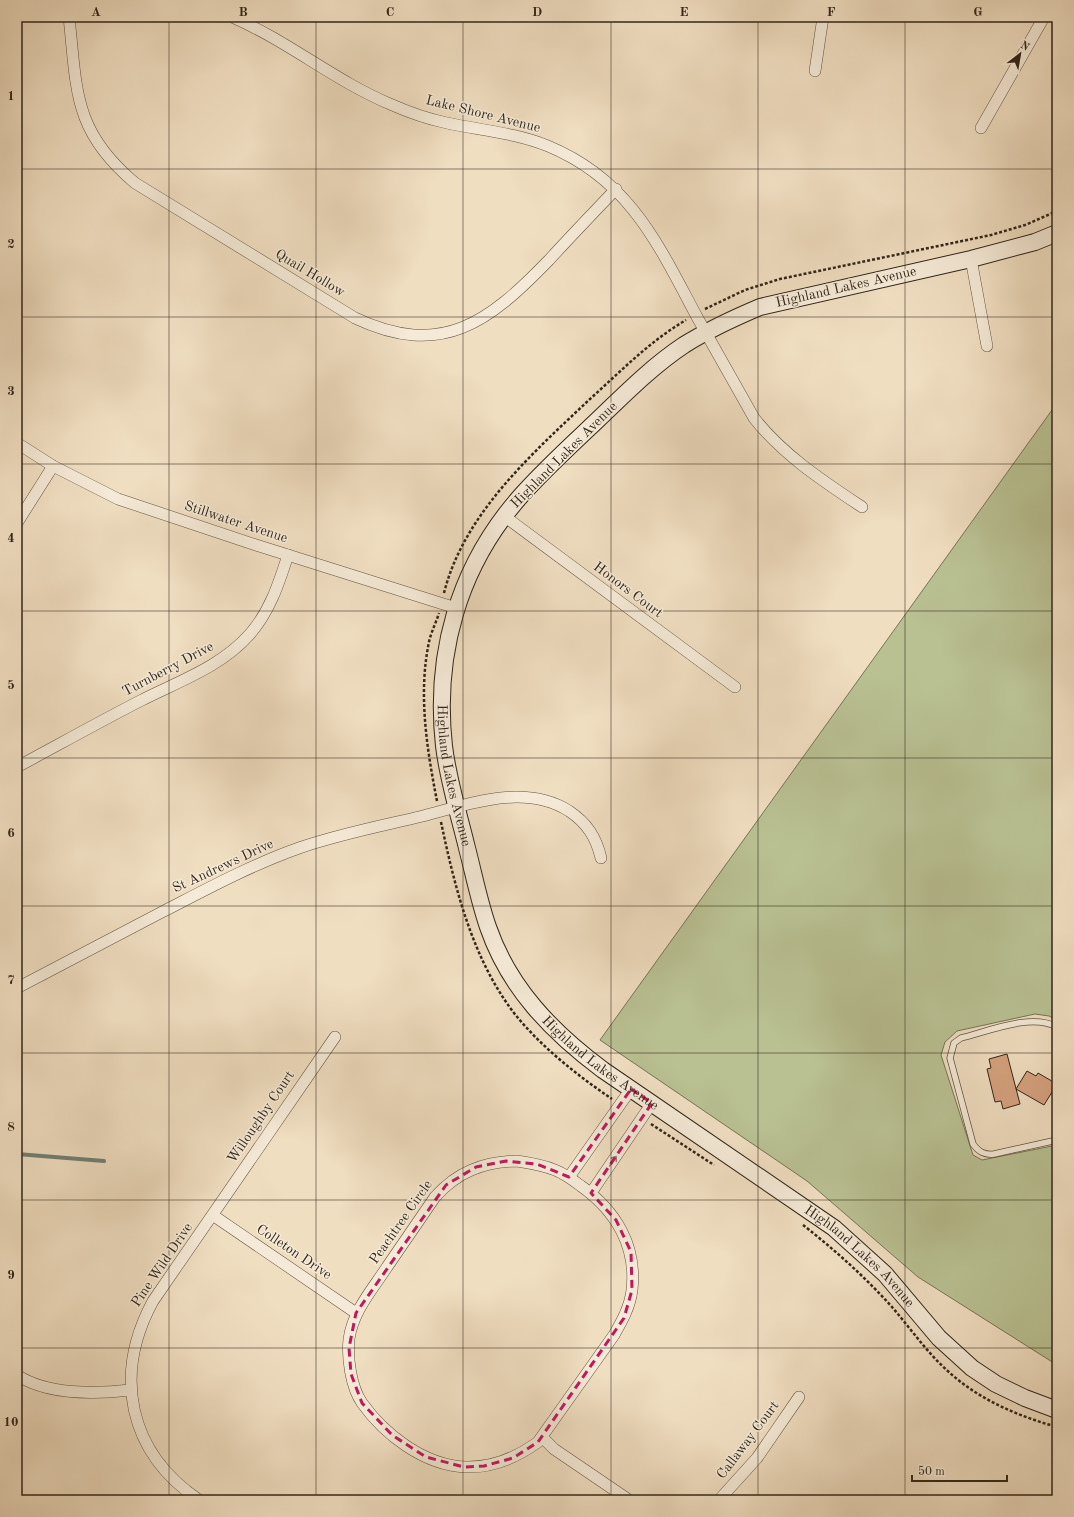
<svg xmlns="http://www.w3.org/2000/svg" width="1074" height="1517" font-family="'Old Standard TT',serif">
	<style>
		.green { fill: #b9c193; stroke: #757456 }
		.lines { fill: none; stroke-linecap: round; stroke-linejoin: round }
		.stream { stroke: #708075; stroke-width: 4 }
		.building { fill: #d5a27f; stroke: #312619 }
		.lane-casing { stroke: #615443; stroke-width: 7 }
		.street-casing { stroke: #615443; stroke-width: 12 }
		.secondary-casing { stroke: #312619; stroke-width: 18 }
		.path { stroke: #312619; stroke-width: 2.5; stroke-dasharray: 3 2; stroke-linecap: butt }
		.lane { stroke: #f5ead7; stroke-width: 5.5 }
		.street { stroke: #f5ead7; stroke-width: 11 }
		.secondary { stroke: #f5ead7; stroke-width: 16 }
		.oneway { stroke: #938878 }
		.marked { fill: none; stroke: #c2185b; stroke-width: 3; stroke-dasharray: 8 5; stroke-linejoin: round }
		.grid { fill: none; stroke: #312619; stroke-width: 1; stroke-opacity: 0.55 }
		.labels { text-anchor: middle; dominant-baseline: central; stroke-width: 3; stroke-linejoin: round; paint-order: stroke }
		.street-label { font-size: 14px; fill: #312619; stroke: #f5ead7 }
		.neatline { fill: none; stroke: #312619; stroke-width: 1.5 }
		.grid-label { font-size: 13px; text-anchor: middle; font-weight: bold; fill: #312619 }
	</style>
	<rect width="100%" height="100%" fill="#f0dec1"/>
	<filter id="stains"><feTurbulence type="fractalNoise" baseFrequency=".005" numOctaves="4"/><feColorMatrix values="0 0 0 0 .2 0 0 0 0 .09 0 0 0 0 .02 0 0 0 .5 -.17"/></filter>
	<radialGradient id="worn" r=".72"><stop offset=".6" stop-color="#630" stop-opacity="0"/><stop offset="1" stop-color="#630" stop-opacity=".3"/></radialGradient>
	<path class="green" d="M1057,403V1020L1049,1016L1035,1014L957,1031L945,1042L941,1055L973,1155L982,1160L1057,1145V1365L918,1277L807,1181L600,1040Z"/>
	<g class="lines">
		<path class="stream" d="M17,1154L104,1161"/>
	</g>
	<g class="building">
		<path d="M1007,1054L1020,1104L1003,1109L1001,1101L995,1102L987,1069L991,1068L989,1059Z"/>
		<path d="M1027,1071L1036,1076L1038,1073L1057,1084L1044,1105L1016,1089Z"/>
	</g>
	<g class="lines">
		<g class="lane-casing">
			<path id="lane" d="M1057,1027C1031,1013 989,1031 961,1038L954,1043L950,1058L973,1144C979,1152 984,1155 994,1154L1057,1140"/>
		</g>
		<g class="street-casing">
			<g id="street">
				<path d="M69,17C77,91 73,131 135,183L355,318C442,359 489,322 549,260C571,236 593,213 616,189"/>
				<path d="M232,17C288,41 335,81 390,104C408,112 428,119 447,123C480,130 516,133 548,146C630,180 658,244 697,317C716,351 735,384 754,418C783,455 823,481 862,507"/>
				<path d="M815,71L823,17"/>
				<path d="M981,128L1044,17"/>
				<path d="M971,259L987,346"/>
				<path d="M17,443L53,466L118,499L256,545L456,608"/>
				<path d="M504,516L735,687"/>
				<path d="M17,523L53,466"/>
				<path d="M17,767C58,745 99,722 140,701C179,681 221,667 250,634C270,611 279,583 288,555"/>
				<path d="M17,988C65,963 114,937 162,912C207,889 251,865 299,848C339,834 381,826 423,816C469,804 524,783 569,811C587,823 596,837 601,858"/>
				<path d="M517,1161C530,1163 543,1165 555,1170C565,1174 573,1180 581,1186C616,1211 637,1246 632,1290C630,1307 622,1321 614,1335L538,1442C516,1458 493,1468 465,1467C424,1465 385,1435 362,1403C351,1387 347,1358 349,1339C353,1311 372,1290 387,1267C403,1244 419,1220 435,1197C457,1172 483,1162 517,1161Z"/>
				<path d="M569,1177L631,1089"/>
				<path d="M591,1193L652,1103"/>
				<path d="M214,1216L356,1313"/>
				<path d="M17,1375C47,1395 96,1394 130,1390"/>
				<path d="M543,1438L554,1449L629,1500"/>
				<path d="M199,1500C128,1452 113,1375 153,1301L335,1037"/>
				<path d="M719,1500L757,1458L799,1397"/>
			</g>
		</g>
		<g class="secondary-casing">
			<g id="secondary">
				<path id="s1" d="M1057,233L1035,242L971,259L760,307C734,318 708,330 684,345C648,369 618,401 587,430C564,452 540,474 519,498C458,568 434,655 444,746C448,780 459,815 467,848C474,875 479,901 488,927C509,988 552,1032 603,1070L834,1228L885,1274L939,1338L972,1368L996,1384L1025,1398L1057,1410"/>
			</g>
		</g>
		<g class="path">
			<path d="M705,309L745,290L780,279L991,235L1025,225L1057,211"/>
			<path d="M444,593C464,513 533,453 590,399C621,371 650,341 686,320"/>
			<path d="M437,801C427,750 418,694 429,642C431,632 436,623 439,613"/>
			<path d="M441,822C455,888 472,958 514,1013C541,1047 577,1075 612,1099"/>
			<path d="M651,1124L714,1165"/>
			<path d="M803,1225C835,1250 865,1277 892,1307C911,1329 928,1354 950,1373C980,1400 1018,1416 1057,1427"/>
		</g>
		<use href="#lane" class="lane"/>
		<use href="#street" class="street"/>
		<use href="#secondary" class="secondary"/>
	</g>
	<defs><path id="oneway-shaft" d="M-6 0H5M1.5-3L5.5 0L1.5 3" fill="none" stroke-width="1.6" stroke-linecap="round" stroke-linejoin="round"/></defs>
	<use class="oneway" href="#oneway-shaft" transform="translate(613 1161) rotate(-56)"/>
	<path class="marked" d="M631,1089L652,1103L591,1193L616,1220L631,1252L632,1290L624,1318L538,1442L513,1458L484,1466L464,1467L426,1457L392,1435L362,1403L351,1374L349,1348L356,1313L446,1185L476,1167L506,1161L537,1164L569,1177Z"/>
	<path class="grid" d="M169,17V1500M316,17V1500M463,17V1500M611,17V1500M758,17V1500M905,17V1500M17,169H1057M17,317H1057M17,464H1057M17,611H1057M17,758H1057M17,906H1057M17,1053H1057M17,1200H1057M17,1348H1057"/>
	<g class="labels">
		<g class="street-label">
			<text transform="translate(483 114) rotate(14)">Lake Shore Avenue</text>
			<text transform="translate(310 273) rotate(31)">Quail Hollow</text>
			<text transform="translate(846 287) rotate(-13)">Highland Lakes Avenue</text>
			<text transform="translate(564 455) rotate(-45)">Highland Lakes Avenue</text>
			<text transform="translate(236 522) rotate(18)">Stillwater Avenue</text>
			<text transform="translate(628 590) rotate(37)">Honors Court</text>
			<text transform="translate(168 669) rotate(-28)">Turnberry Drive</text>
			<text stroke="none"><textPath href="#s1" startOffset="914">Highland Lakes Avenue</textPath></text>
			<text transform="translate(223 866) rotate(-25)">St Andrews Drive</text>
			<text stroke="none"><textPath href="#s1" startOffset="1250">Highland Lakes Avenue</textPath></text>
			<text transform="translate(261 1117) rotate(-56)">Willoughby Court</text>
			<text transform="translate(401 1222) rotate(-55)">Peachtree Circle</text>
			<text transform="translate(294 1252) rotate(34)">Colleton Drive</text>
			<text stroke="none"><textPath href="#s1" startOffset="1574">Highland Lakes Avenue</textPath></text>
			<text transform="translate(162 1265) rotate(-56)">Pine Wild Drive</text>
			<text transform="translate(748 1440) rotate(-53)">Callaway Court</text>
		</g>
	</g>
	<rect width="1074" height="1517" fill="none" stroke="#f0dec1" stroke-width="44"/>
	<g transform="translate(1020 54) rotate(31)" stroke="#f5ead7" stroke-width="3" paint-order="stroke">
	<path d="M0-3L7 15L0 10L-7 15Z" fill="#312619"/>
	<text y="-6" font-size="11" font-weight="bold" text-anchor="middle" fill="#312619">N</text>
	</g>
	<path d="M912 1475v6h95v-6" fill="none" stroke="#312619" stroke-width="2"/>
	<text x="918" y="1475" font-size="12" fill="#312619" stroke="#f5ead7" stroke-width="3" paint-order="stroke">50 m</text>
	<rect x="22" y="22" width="1030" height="1473" class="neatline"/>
	<g class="grid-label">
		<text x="96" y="16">A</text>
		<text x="243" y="16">B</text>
		<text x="390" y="16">C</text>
		<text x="537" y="16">D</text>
		<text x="684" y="16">E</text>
		<text x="831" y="16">F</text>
		<text x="978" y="16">G</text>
		<text x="11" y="100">1</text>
		<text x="11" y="248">2</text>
		<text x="11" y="395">3</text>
		<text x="11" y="542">4</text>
		<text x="11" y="689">5</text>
		<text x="11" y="837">6</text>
		<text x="11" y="984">7</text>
		<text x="11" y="1131">8</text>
		<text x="11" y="1279">9</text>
		<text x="11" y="1426">10</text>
	</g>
	<rect width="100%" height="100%" filter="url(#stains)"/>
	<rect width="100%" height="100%" fill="url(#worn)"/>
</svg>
